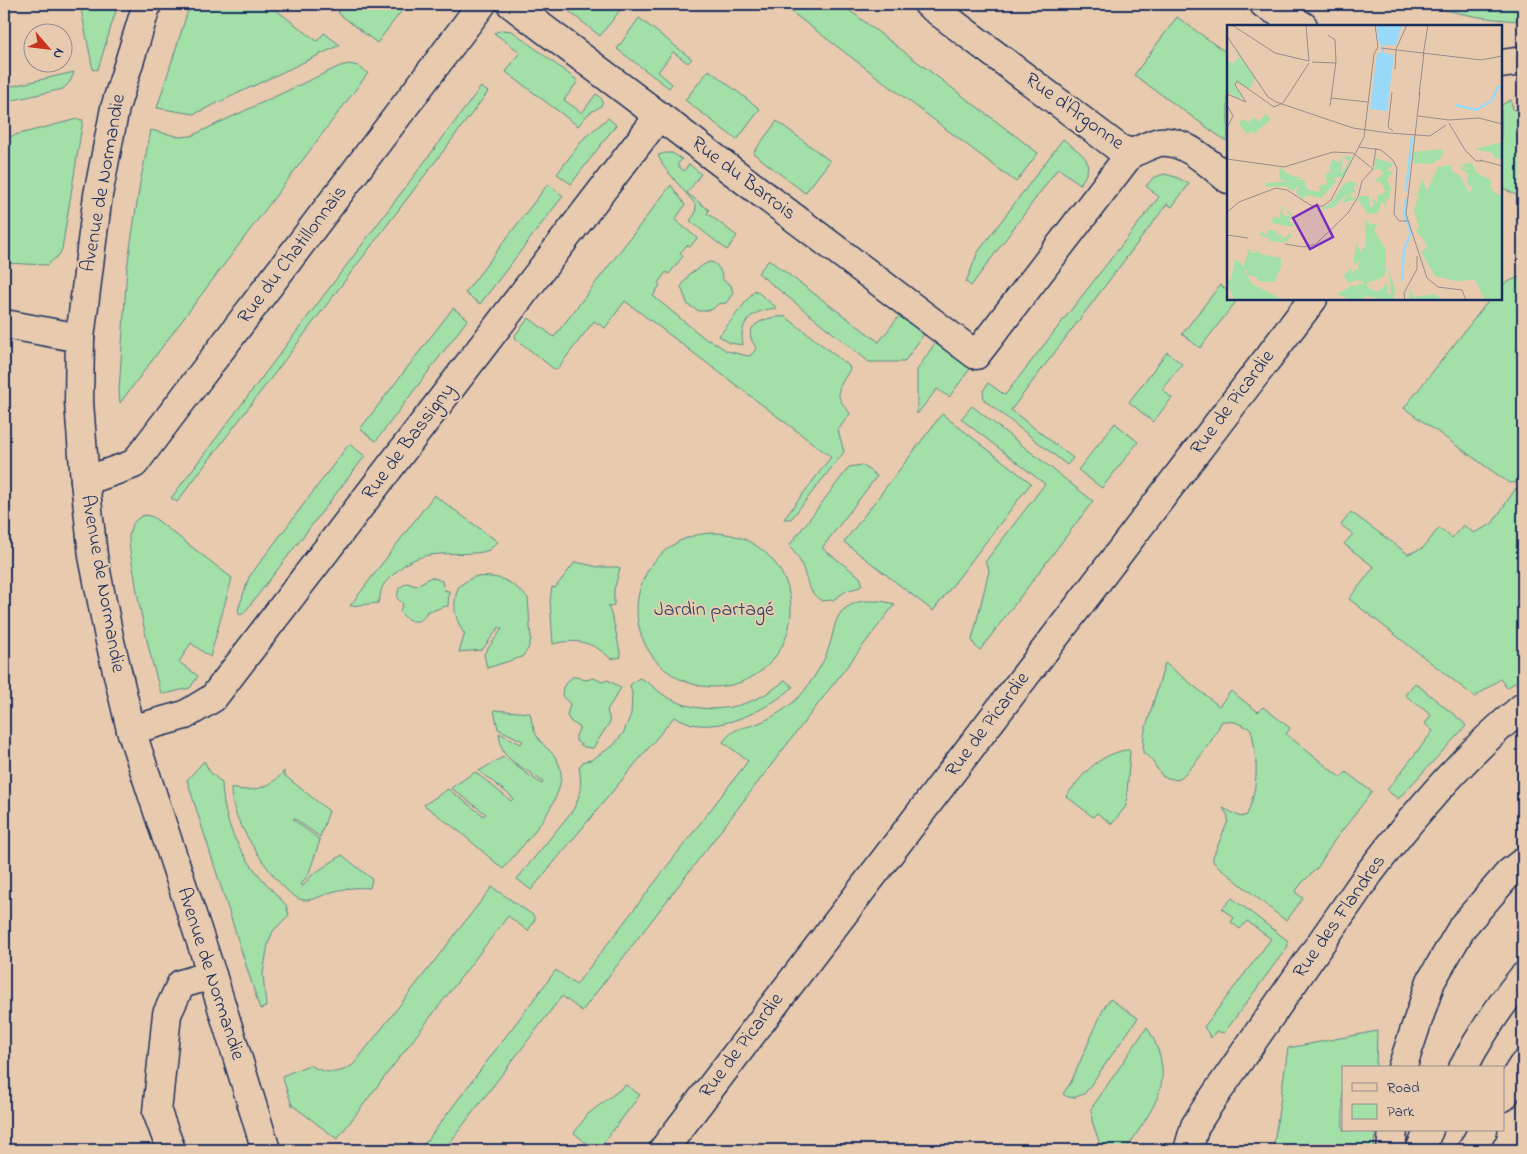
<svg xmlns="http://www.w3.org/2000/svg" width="1527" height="1154" font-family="'Indie Flower',sans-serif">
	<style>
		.green { fill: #a2e0a8; stroke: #5e8883 }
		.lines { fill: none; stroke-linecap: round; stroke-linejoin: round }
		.minor-casing { stroke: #1b2f5e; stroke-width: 31 }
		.secondary-casing { stroke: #1b2f5e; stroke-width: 31 }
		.primary-casing { stroke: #1b2f5e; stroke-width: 31 }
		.minor { stroke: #e8cbaf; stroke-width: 28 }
		.secondary { stroke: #e8cbaf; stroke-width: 28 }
		.primary { stroke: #e8cbaf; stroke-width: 28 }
		.labels { text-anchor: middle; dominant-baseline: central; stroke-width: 4; stroke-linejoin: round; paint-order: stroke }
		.street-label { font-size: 20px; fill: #1b2f5e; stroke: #e8cbaf }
		.park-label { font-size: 20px; fill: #284165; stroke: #e8cbaf }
		.inset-river { fill: none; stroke: #98d9f9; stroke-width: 2.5 }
		.inset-road { fill: none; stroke: #968d8f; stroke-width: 1 }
		.view { fill: #7b2cbf; fill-opacity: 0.15; stroke: #7b2cbf; stroke-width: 2.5 }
		.inset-edge { fill: none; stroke: #1b2f5e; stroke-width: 2.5 }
	</style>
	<rect width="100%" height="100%" fill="#e8cbaf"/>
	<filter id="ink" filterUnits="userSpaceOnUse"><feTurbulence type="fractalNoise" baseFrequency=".02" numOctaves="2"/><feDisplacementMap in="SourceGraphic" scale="10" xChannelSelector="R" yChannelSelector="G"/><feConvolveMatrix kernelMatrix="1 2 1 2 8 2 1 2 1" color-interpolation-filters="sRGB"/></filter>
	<g filter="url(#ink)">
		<g class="green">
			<path d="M80,4H118L98,69L93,70Z"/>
			<path d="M190,4H268L317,41L324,33L340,45L194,114L157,108Z"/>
			<path d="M345,4H407L377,43L338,13Z"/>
			<path d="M560,4H623L624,5L600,36Z"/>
			<path d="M781,4H841L1038,153L1016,182Z"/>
			<path d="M1425,4H1523V21C1489,20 1457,14 1425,4Z"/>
			<path d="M1177,17L1228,54V137L1226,141L1134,75Z"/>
			<path d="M639,18L692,59L688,63L673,52L658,72L672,84L669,88L617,49Z"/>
			<path d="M502,30L512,31L516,34L578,81L564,100L582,113L596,94C601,97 604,100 601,106L588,114L578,126L506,72L520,52L494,33Z"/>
			<path d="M349,64L358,66L368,73L120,403L119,391L127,268L140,183L151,130L180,137L191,136L340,66Z"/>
			<path d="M709,70L760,109L737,140L685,100Z"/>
			<path d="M74,72L70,82L63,89L4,102V88Z"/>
			<path d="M481,87L488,92L177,502L171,498Z"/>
			<path d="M1511,100L1513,110L1523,108V199L1501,187V105Z"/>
			<path d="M608,118L616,125L571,184L557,174L584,138Z"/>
			<path d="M77,119L83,120L62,249L59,255L47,265L4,263V138Z"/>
			<path d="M777,121L830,161L805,193L753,153Z"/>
			<path d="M1063,139C1081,154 1098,160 1080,184L1058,168L971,286L966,282L978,252Z"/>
			<path d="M666,153H672L682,159L677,165L684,171L689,164L701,174L687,193L709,210L707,213L737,236L727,250L690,221L695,214L696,205L663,166L658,155Z"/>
			<path d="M1164,174L1176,177L1189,184L1172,207L1167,204L1011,410L1073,458L1067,465L984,400L983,391L988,383L1005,395L1159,197L1146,186L1153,178Z"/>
			<path d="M548,184L563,196L480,304L465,293Z"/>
			<path d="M671,185L685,205L675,220L697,238L690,247L687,245L680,253L683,256L669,274L666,272L658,283L660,285L653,296L708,341L709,339L727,351L748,356L751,355L756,349C756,345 752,343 751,338C746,322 775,315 786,317L849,366L850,369C845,380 834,388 841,401C843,406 848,409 850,414L838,430L844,452L791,519H784L831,457L625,301L605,328L594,321L557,369H554L516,339L515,335L529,318L554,337Z"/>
			<path d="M769,260L879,342L899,316L924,334L904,362H869L758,273Z"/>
			<path d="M711,262C721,265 720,273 724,281L731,285L733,293L726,303L718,304L713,309L705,311H699L688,305L681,287L690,273C698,271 702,263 711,262Z"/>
			<path d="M1521,276H1523V482L1509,483L1404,408L1490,299H1501V285Z"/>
			<path d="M1220,285L1228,291V299H1238L1200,348L1182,334Z"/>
			<path d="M755,290L777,308C754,310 738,320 743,345L730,343L719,336Z"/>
			<path d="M453,308L468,319L376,441L360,429Z"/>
			<path d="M935,343L970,369L949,397L937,389L917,414V370Z"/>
			<path d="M1167,352L1182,364L1162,389L1172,398L1153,422L1129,402Z"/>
			<path d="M972,406L1093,501L980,650L975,646L972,640L989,571L988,566L985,562L1045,484L961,419Z"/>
			<path d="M942,414L1031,483L933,611L844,542Z"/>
			<path d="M1115,423L1138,442L1102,488L1078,470Z"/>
			<path d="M349,444L365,456L244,613L240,615L238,610L249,577Z"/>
			<path d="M862,465L877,476L822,548L860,577L862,583L860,587L846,591L833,600L822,601C806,592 807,574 799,559C796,554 792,550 789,546L849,467Z"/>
			<path d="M1516,488L1523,492V677L1507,688L1500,679L1475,697L1349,599L1374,567L1344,544L1353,534L1341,525L1351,512L1408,554L1423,548L1439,528L1452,538L1463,525L1474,533L1492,524Z"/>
			<path d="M434,495L498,542L489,550L483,552C450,557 421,546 395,573C391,577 387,580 384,584C380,590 381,596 378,603L350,606Z"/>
			<path d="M145,515L153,517L232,578L210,657L191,643L179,662L198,676L190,688L164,694L161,693C149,653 140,613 134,573C132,562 129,549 129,538C129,528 135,517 145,515Z"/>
			<circle cx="714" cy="610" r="77"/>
			<path d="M575,562L599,567H617L620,568L614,590V605L608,606L614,623L621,657L611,659C594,642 576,638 553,644L550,601L552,587L555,588Z"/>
			<path d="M431,577L442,581L444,590L449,591L448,606C440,606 435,612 427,611C423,626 406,623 400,611L403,604L397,598L399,588L407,583L416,586Z"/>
			<path d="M473,577C500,575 510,580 528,598L531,639L528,649L522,657L487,668L484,654L502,629L499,627L482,650L459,652L465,633L463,632C454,616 452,603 459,586Z"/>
			<path d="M862,601H881L895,604L582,1011L562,996L444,1150H420L556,970L576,985L748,761L723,742C736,725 741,730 759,723C776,716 793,705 805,690C814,677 824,663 829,647C833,636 834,620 842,611C847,606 855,603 862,601Z"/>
			<path d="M1165,663L1219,706L1231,691L1258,712L1263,707L1290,728L1286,734L1341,778L1346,772L1372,792L1334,841L1318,867L1302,883L1295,892L1303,898L1287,920L1281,917L1213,862V857L1228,821V816L1223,808L1241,817L1247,815C1259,785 1258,759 1251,729L1235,722L1222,721C1211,743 1197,764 1178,780L1163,777C1156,768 1153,759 1143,753L1144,734Z"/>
			<path d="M572,677H577L585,680L594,678L602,682L608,680L621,688L607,710L610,722L593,748L584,747L576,741V736L579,729L578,726L571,722L567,716L570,704L562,696L563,687Z"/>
			<path d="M639,678C651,682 659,694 671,699C708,718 754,708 785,680L793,687C770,708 725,731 692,724C686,722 680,719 674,717L531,890L517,879L573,810C581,796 582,782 579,767L584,761L591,760L613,746L624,732L631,714L632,694L630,685Z"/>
			<path d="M1415,683L1463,722L1466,726L1398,799L1387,790L1433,731L1425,724L1431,715L1405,695Z"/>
			<path d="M494,710L530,713C532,723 534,734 541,742C547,749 554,753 558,762C574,794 522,845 503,869L460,832L424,805L448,789L484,816L486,814L451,788L475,772L511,801L513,799L511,796L479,771L503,757L542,784L543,782C533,773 511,763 504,753C501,748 500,739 499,733L521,744L523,741L498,729Z"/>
			<path d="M1125,750H1129L1130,752L1126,806L1112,824L1097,813L1093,817L1066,796C1084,773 1096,757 1125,750Z"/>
			<path d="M204,761L210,772L222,783C224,838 250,867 286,905L289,915L273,931L268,944L263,974L266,1007L260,1009L187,780Z"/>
			<path d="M284,771V775L329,811L320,837L294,818V820L320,840L309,873L301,885L303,886L312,875L342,855L372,879L370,888C357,887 345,888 332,892C323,895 313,901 303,900C282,897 243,834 236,814C233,806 231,797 231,788C252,793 271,788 284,771Z"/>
			<path d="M492,887L533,915L535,919L528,931L508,916L337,1139L292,1105L282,1076L309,1065C325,1073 338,1076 354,1064Z"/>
			<path d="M1232,898L1287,940L1288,946L1224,1033L1216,1031L1211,1038L1204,1027L1271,939L1247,921L1240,929L1231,922L1234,918L1222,909Z"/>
			<path d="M1110,999L1138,1018L1085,1093C1078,1097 1070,1100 1063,1094L1071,1082L1104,1008Z"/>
			<path d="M1147,1027C1179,1081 1155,1104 1126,1150H1102L1092,1121L1091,1109Z"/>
			<path d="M1377,1031L1376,1068H1343V1130H1375L1374,1150H1273L1288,1048Z"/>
			<path d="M626,1085L640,1095L598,1150H595L574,1133L588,1114Z"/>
		</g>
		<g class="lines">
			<g class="minor-casing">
				<g id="minor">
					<path d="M511,4L976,355L1131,153"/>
					<path d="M928,4L1120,149L1131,153C1141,150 1150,144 1160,142C1185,139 1210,165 1228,179"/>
					<path d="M1264,4L1303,26"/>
					<path d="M1501,64L1523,61"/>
					<path d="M4,325H10L80,338"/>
					<path d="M85,481L134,464L482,4"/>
					<path d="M131,730L185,715L213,698L659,116"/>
					<path d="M1402,1068L1431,981L1463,926L1509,873L1523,862"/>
					<path d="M171,1150L157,1112L167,1014L181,984L212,975"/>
					<path d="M663,1150L1313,299"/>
					<path d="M1188,1150L1195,1126L1207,1107L1370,872C1415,813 1465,754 1523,707"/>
					<path d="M1391,1150L1393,1130"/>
				</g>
			</g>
			<g class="secondary-casing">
				<path id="secondary" d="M147,4L115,108L98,195L91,249L80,338L79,402L85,481L93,556L109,637L131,730L212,975L266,1150"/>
			</g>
			<g class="primary-casing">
				<g id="primary">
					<path d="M1463,1068C1480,1036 1500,1005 1523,977"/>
					<path d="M1503,1097L1523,1065"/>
					<path d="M1420,1150L1429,1130"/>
					<path d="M1472,1150L1483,1130"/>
				</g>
			</g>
			<use href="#minor" class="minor"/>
			<use href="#secondary" class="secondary"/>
			<use href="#primary" class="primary"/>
		</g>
	</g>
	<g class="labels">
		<g class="street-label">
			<text transform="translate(1074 112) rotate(36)">Rue d'Argonne</text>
			<text transform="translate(743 179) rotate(37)">Rue du Barrois</text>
			<text transform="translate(104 183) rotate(-80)">Avenue de Normandie</text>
			<text transform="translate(293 255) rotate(-53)">Rue du Chatillonnais</text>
			<text transform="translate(1233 403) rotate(-53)">Rue de Picardie</text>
			<text transform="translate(409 442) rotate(-53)">Rue de Bassigny</text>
			<text transform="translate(102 584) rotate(80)">Avenue de Normandie</text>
			<text transform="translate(988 725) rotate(-53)">Rue de Picardie</text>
			<text transform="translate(1340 917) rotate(-55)">Rue des Flandres</text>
			<text transform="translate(210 974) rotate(72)">Avenue de Normandie</text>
			<text transform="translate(742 1046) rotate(-53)">Rue de Picardie</text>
		</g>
		<g class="park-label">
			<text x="714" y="610">Jardin partagé</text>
		</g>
	</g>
	<g transform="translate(1227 25)">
		<rect width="275" height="275" fill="#e8cbaf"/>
		<path d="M7,23L28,52L23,64L7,57L15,71L12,74L0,67V36L6,38L11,33L14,35ZM39,89L44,94L27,109L26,106L20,109L12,99L15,94L21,97L28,93L32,96ZM275,117V133L269,134L265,128L248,124ZM216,124L215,132L205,139L186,138L187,127ZM123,130L124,133L117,152L106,153L109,157L94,173L78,170L77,175L69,168L71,162L74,164L72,162H69L67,166L58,161L39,162V158L58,157L52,153V142L63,150L75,153L69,155H77L81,165L93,167L92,161L100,159L98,149L104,147L102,143L106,134L112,138L116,132L114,149L122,137L117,132ZM148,133L167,139L159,146H166L160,155L164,163L161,177L159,172L158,174L160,183L155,176L151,188L141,189L131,175L133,171H142L143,182L147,180L145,174L149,175L150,180L151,170L159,167L154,157H147L156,149L153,144L147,145ZM245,138L250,148L265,156L263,161L267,167L275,171V275H258L248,255L229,256L208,251L194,227L200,222L196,213L189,207L192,202L187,185L192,170H185L191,168L195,154L200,166L211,142L224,140L225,146L233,151L242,168L246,163L240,159L241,149L232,142L246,145L232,140ZM123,156L131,159L124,164L126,162L129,169L125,167L123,170L126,174L129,170L128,175L115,178L121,168L107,182L90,186L104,178L117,159ZM50,182H56L55,188L59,191L64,192L57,182L65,190L67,197L65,192L61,196L67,199L65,202L45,198L46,192L39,191L53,193L54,183ZM138,193L143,200L151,198L147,205L159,225V247L155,253L140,258V262L150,267L160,259L161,269H164L161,241L168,264L167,273L163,275L137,271L136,275H144H124L110,269L124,261L136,259L135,254L132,259L133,256L130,255L121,258L117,250L125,242L124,251L128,244L136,248L131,244L132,235L126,241L129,217L134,228L136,222H139ZM40,205L51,206L48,211L54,209L55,213L52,216L64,208L62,218V211L61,216H56L61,218L42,216V213L32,210L35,206L40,211ZM22,223L24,228H29V226H26V224L30,226L33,229L54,233V242L47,257L30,256V252L20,250V245L16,244ZM8,234L15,239L24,258L56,275H7L0,256L4,254ZM182,263L187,272L208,269L215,275H183Z" fill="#a2e0a8"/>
		<path d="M149,0H175L169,20H157V28L167,30L160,86L143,84L150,28H154L155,20L152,19Z" fill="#98d9f9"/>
		<path class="inset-river" d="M265,75L271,62H275M228,80L250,85M251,84L264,76M179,166L185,112M175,256L177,225L184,208L177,189L179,174"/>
		<path class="inset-road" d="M5,0L48,28L82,36M79,0L82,36M148,0L151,22M101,10L108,15L109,37L103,81M0,11L41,72L49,77L126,103L162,108L203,111L219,100M154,23L254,35L275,31M169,24L180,0M196,31L201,0M85,37L109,38M168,44L169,25M165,67L161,102L166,106M193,67L179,189L200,253L211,262L235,265L239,275M0,69L19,77L8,60L10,56L47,82L56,78M192,70L197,28M104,73L141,77M56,78L82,38M0,80L6,91L0,103M191,91L222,95L252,93L275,99M222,98L238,125L249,136H255M132,122L154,125L166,135L170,143L167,189L172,196H181M0,134L57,142L106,127L126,128M253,135L275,141M146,142L149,123M0,187L12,177L49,163L60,165L85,181H96L104,175L137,112L147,29L151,22M0,210L21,213M58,219L77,222L89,219L121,188L131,172L135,156L146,144L126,128M178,275L177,268L190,244V231"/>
		<path class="view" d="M90,180L106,212L83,224L66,193Z"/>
		<rect width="275" height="275" class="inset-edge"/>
	</g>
	<rect width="1527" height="1154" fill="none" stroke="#e8cbaf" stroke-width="20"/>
	<rect x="10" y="10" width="1507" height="1134" fill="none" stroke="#1b2f5e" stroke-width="2" filter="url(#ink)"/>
	<rect x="1342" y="1066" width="162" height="65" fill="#e8cbaf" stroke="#968d8f"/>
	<rect x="1352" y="1083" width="25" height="8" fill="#e8cbaf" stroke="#968d8f"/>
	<text x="1387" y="1092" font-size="15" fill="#1b2f5e">Road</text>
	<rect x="1352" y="1104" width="25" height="15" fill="#a2e0a8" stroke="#968d8f"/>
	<text x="1387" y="1116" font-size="15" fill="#1b2f5e">Park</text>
	<g transform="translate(48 48) rotate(118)"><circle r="24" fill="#e8cbaf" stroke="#968d8f"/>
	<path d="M0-4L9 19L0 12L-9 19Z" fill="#c8321e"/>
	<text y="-8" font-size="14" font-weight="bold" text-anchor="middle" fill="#1b2f5e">N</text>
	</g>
</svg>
